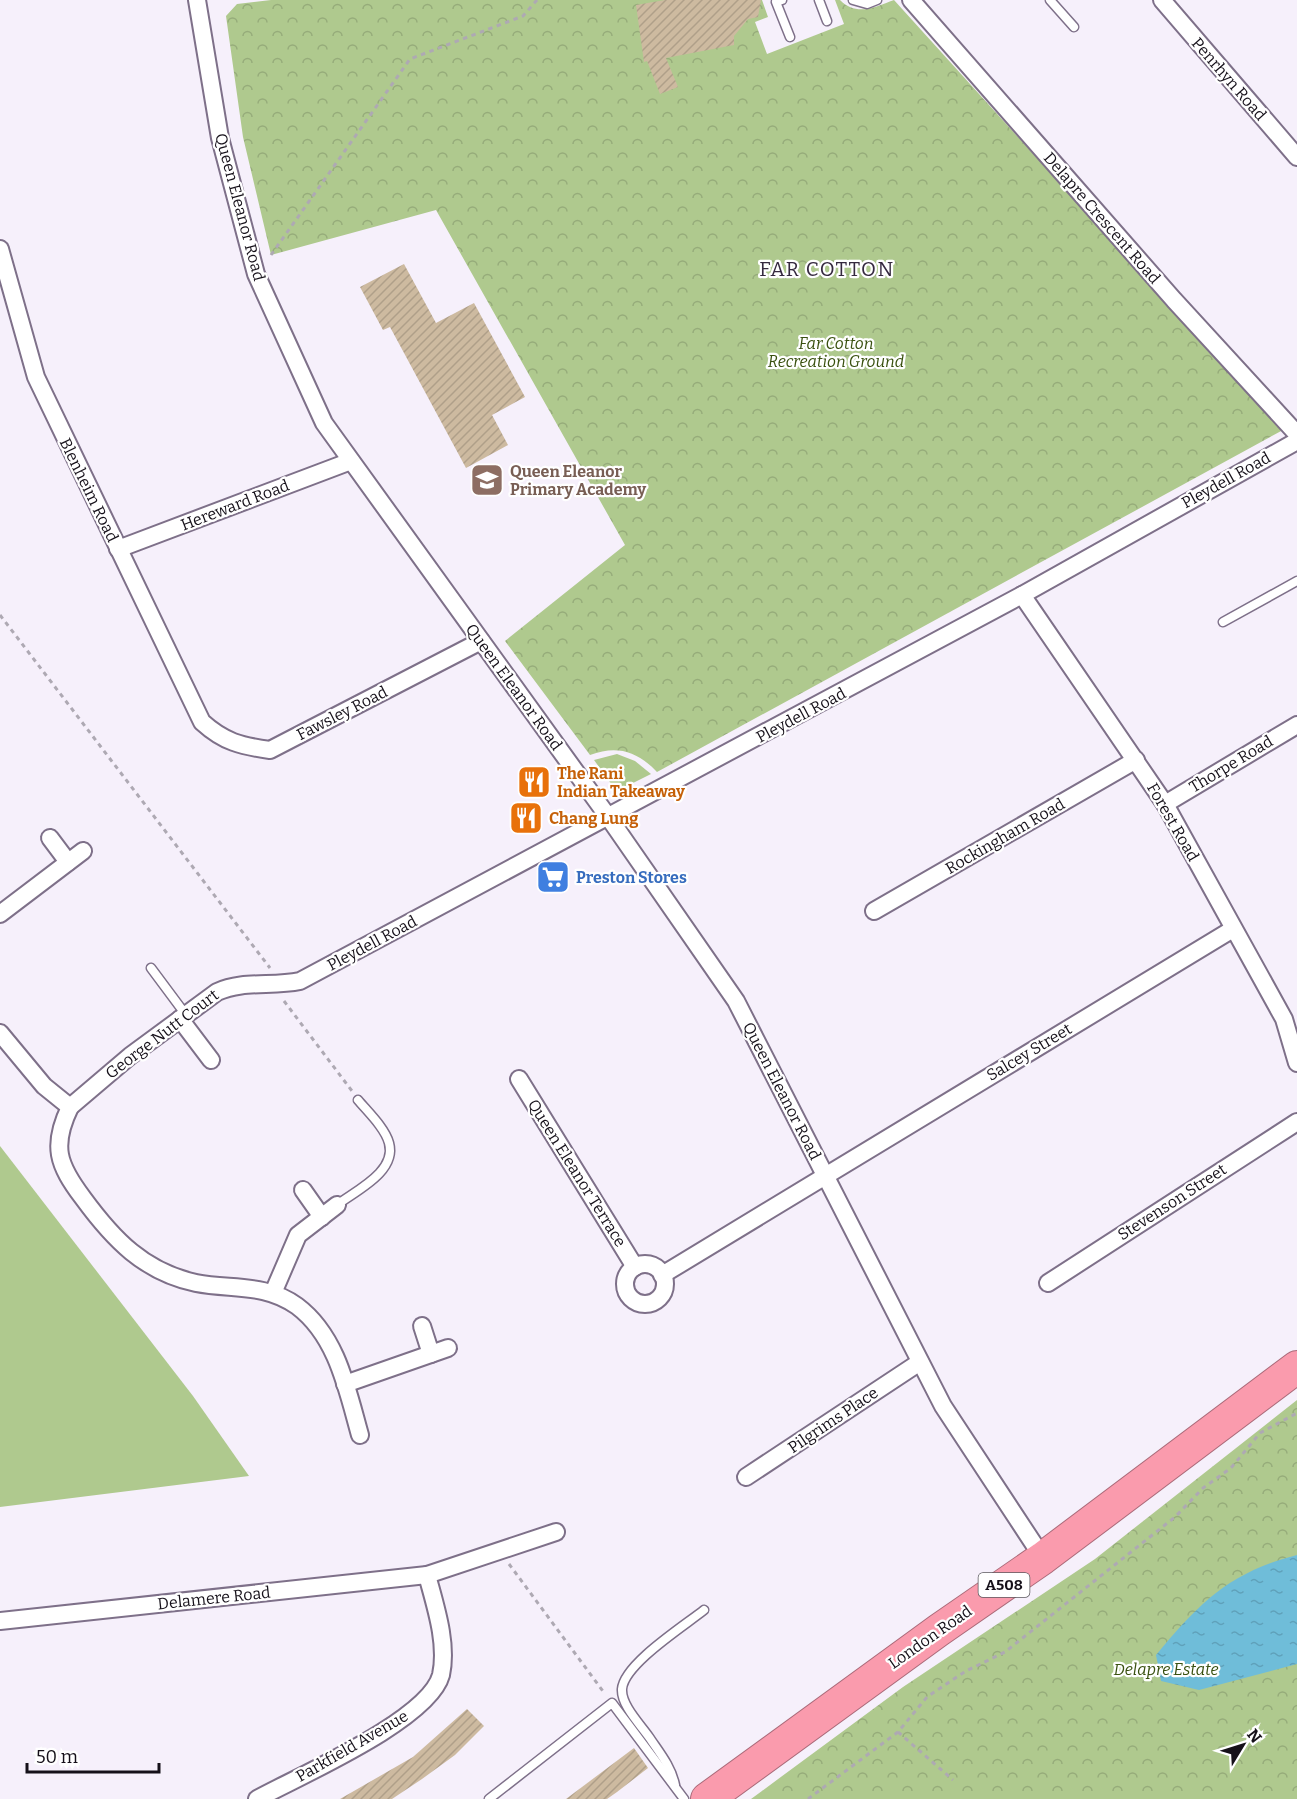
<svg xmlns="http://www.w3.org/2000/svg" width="1297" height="1799" font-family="Bitter,serif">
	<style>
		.green { fill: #afc98e }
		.park { fill: url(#park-crowns) }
		.water { fill: url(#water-ripples) }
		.building { fill: url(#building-hatch) }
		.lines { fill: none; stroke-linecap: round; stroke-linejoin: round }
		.lane-casing { stroke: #7e7089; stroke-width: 11 }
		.street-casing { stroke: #7e7089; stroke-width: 20 }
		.highway-casing { stroke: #aa6a79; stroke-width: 34 }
		.path { stroke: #aea9b3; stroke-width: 3; stroke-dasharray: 4.5 4.5; stroke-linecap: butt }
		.lane { stroke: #fff; stroke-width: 8 }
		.street { stroke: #fff; stroke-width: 16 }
		.highway { stroke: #fa9bad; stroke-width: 32 }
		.labels { text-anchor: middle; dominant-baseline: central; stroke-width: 4.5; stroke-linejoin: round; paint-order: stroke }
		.shield { fill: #fff; stroke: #5b585e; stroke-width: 1.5 }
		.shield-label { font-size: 15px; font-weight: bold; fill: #151019 }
		.street-label { font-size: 16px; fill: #151019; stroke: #fff }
		.park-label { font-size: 16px; font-style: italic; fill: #39500f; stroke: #fff }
		.education-label { font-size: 16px; font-weight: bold; fill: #785e54; stroke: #fff; text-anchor: start }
		.food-label { font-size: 16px; font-weight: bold; fill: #c56008; stroke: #fff; text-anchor: start }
		.shop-label { font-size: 16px; font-weight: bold; fill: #366cbe; stroke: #fff; text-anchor: start }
		.quarter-label { font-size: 20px; letter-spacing: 1.5px; fill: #35293f; stroke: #fff }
	</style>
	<defs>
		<pattern id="park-crowns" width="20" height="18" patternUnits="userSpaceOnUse" patternTransform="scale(1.5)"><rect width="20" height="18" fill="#afc98e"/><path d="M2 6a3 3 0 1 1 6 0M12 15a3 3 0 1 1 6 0" fill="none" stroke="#96ac7a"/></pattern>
		<pattern id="water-ripples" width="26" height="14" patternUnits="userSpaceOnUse" patternTransform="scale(1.5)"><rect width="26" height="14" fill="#6fbdd9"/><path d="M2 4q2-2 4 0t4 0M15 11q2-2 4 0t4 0" fill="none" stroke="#5fa1ba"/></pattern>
		<pattern id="building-hatch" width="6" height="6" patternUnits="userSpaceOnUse" patternTransform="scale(1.5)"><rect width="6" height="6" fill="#cdbaa0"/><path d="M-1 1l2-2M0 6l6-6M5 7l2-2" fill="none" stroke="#af9f89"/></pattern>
	</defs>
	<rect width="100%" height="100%" fill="#f6f0fb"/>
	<g class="green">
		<path d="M617,754L635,761L651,774L625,787L612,785L594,760Z"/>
		<path d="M0,1146L193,1396L249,1476L0,1507Z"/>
	</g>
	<g class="park">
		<path d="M271,0H762L768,17L755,22L767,54L844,24L835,0H840C857,17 875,7 894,0L1283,430L657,772C637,751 617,745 590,755L505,641L625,545L436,210L271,255L243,137L226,16L237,4Z"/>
		<path d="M1297,1400V1799H751L903,1687L1095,1559Z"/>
	</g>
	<path class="water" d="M1297,1555V1664L1199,1690L1161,1681L1156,1655C1199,1603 1230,1572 1297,1555Z"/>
	<g class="building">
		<path d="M665,0H761L758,17L748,19L734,36V45L666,58L678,87L660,94L647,61L644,62L636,5Z"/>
		<path d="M404,264L436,323L474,303L525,397L492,415L508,445L466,468L390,327L383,330L360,287Z"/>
		<path d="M467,1709L484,1726L455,1755L422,1779L392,1799H340L413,1757Z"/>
		<path d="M634,1748L648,1768L617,1792L607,1799H566Z"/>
	</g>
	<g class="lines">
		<g class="lane-casing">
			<g id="lane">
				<path d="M782,0L776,2L790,37"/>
				<path d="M819,0L827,21"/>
				<path d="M853,0L867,4L877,0"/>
				<path d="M1050,0L1074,27"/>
				<path d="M1223,622L1297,581"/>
				<path d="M151,968L186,1015"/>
				<path d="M337,1205C355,1191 397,1172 389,1143C385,1128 368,1112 358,1100"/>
				<path d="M675,1785C671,1766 659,1752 649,1737C640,1724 621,1705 622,1689C624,1664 684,1626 704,1610"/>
				<path d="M489,1799L612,1703L684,1799"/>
			</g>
		</g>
		<g class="street-casing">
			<g id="street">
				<path d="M197,0L220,138L256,274L324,423L609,818L736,1001L943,1406L1043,1558"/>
				<path d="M911,0L1174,300L1297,434"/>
				<path d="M1162,0L1297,157"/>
				<path d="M0,249L36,377L202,722C224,742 241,746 270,750L481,641"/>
				<path d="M118,549L351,461"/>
				<path d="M1022,595L1165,804L1284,1019L1297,1063"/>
				<path d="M1165,804L1297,725"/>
				<path d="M50,838L68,862"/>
				<path d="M874,911L1136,760"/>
				<path d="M0,914L83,851"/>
				<path d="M180,1019L211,1060"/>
				<path d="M0,1033L44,1086L70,1107C51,1146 58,1165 83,1198C113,1239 144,1272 196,1283C232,1290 265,1283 297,1306C337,1336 347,1389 360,1435"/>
				<path d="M519,1079L635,1267"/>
				<path d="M70,1107L130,1056L217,992C243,980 272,987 300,981L1022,595L1297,441"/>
				<path d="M303,1190L322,1217"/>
				<circle cx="645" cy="1284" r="20"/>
				<path d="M662,1275L1233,929"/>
				<path d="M1048,1283L1297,1122"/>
				<path d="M273,1293L298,1235L337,1205"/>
				<path d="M422,1326L431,1354"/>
				<path d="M345,1384L448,1348"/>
				<path d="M746,1477L920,1362"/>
				<path d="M0,1621L427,1575L556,1532"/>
				<path d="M257,1799C299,1776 429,1720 441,1675C448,1643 435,1605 427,1575"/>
			</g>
		</g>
		<g class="highway-casing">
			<path id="highway" d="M707,1799L939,1630L1043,1558L1297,1367"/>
		</g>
		<g class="path">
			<path d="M271,255L410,59L523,16L537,0"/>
			<path d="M0,615L270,968"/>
			<path d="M284,1001L352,1091"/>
			<path d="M509,1564L605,1694"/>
			<path d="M898,1732L953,1780"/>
			<path d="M808,1799L898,1732L927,1697L966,1671L1005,1652L1175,1517L1203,1488L1231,1468L1260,1433L1297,1413"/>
		</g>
		<use href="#lane" class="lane"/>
		<use href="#street" class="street"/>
		<use href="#highway" class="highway"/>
	</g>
	<defs>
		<g id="school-square" transform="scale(1.725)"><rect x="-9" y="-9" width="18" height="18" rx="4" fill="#8d6e63" stroke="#fff"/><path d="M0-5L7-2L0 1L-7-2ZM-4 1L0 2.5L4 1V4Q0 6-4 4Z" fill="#fff"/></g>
		<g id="restaurant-square" transform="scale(1.725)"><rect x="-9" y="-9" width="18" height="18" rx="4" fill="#e8710a" stroke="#fff"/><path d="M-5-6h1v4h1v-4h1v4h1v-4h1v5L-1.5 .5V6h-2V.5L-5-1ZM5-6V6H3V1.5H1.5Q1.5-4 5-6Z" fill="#fff"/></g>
		<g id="supermarket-square" transform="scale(1.725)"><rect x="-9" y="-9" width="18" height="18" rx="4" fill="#3f7fe0" stroke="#fff"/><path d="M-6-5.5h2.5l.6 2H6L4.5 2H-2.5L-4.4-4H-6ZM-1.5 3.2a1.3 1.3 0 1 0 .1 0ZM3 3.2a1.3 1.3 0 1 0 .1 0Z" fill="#fff"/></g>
	</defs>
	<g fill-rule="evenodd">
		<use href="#school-square" x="487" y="480"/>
		<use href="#restaurant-square" x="534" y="782"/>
		<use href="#restaurant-square" x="526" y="818"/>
		<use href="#supermarket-square" x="553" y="877"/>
	</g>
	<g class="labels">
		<rect class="shield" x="978.5" y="1573" width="51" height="24" rx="4.5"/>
		<g class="shield-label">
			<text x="1004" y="1585">A508</text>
		</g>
		<g class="street-label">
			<text transform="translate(1229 79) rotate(49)">Penrhyn Road</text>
			<text transform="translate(240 207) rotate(75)">Queen Eleanor Road</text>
			<text transform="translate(1102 218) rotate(49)">Delapre Crescent Road</text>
			<text transform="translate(1226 480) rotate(-29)">Pleydell Road</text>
			<text transform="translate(89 490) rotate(64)">Blenheim Road</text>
			<text transform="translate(235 505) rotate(-21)">Hereward Road</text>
			<text transform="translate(514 687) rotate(54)">Queen Eleanor Road</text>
			<text transform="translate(342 713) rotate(-27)">Fawsley Road</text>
			<text transform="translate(801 715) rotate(-28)">Pleydell Road</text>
			<text transform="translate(1231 764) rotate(-31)">Thorpe Road</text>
			<text transform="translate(1173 822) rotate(60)">Forest Road</text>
			<text transform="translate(1005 836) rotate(-30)">Rockingham Road</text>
			<text transform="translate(372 943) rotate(-28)">Pleydell Road</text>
			<text transform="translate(162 1034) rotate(-37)">George Nutt Court</text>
			<text transform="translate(1029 1052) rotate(-31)">Salcey Street</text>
			<text transform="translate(782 1091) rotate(63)">Queen Eleanor Road</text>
			<text transform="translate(577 1173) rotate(58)">Queen Eleanor Terrace</text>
			<text transform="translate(1172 1202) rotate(-33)">Stevenson Street</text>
			<text transform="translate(833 1420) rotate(-34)">Pilgrims Place</text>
			<text transform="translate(214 1598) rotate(-6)">Delamere Road</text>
			<text transform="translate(930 1637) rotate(-35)">London Road</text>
			<text transform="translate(352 1746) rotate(-30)">Parkfield Avenue</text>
		</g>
		<g class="park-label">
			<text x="836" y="343">Far Cotton<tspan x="836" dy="18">Recreation Ground</tspan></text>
			<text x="1166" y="1669">Delapre Estate</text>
		</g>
		<g class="education-label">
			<text x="510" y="471">Queen Eleanor<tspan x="510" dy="18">Primary Academy</tspan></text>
		</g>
		<g class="food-label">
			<text x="557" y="773">The Rani<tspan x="557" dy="18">Indian Takeaway</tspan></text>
			<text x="549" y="818">Chang Lung</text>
		</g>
		<g class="shop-label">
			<text x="576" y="877">Preston Stores</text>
		</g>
		<g class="quarter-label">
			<text x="827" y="269">FAR COTTON</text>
		</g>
	</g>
	<g transform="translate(1243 1745) rotate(52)" stroke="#ffffff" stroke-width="4.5" paint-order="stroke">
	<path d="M0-4.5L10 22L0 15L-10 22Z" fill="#151019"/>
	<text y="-9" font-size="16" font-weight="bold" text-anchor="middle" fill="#151019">N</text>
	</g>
	<path d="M27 1763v9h132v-9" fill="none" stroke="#151019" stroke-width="3"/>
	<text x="36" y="1763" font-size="18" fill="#151019" stroke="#ffffff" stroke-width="4.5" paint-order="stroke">50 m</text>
</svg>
